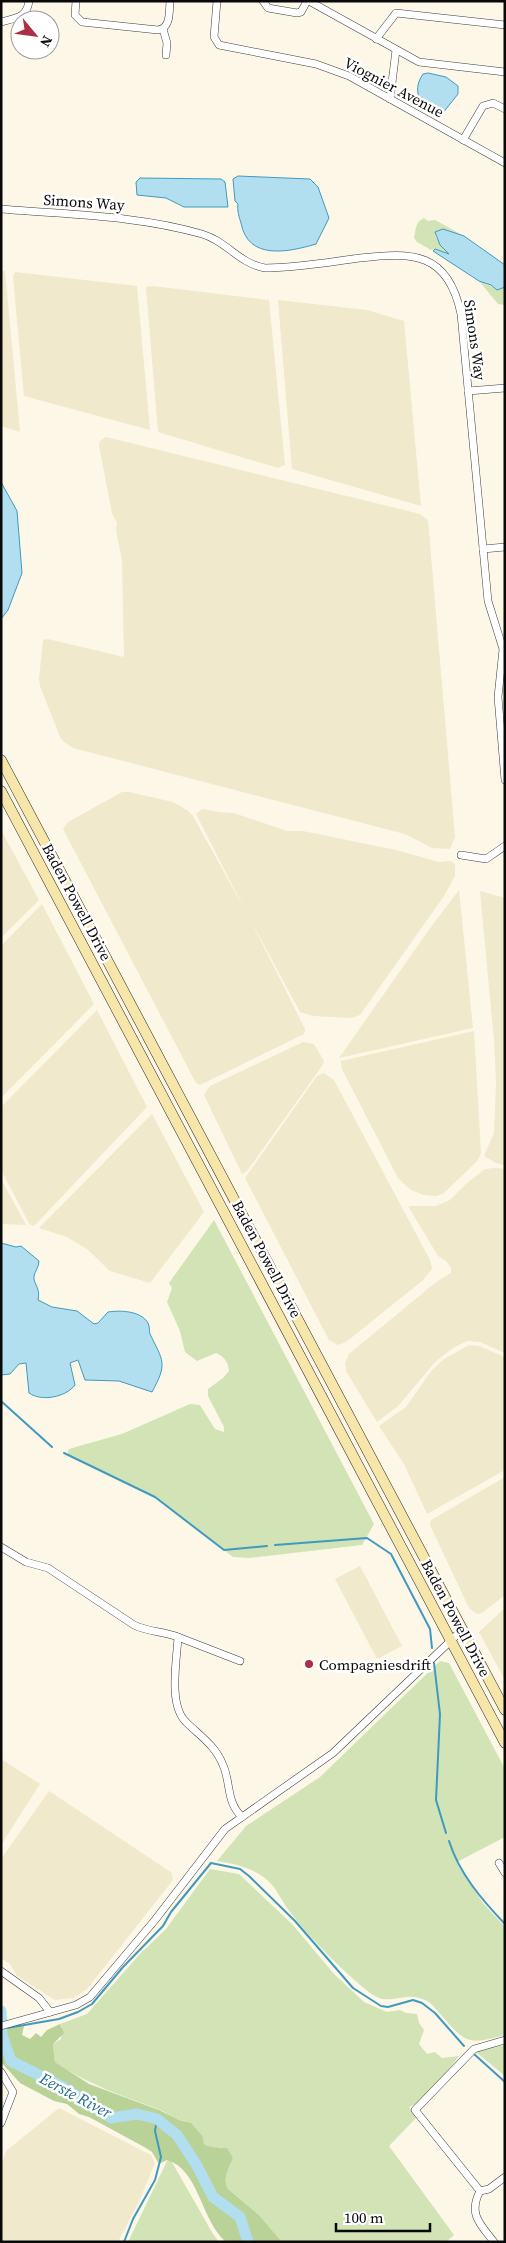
<svg xmlns="http://www.w3.org/2000/svg" width="506" height="2243" font-family="'Source Serif 4',serif">
	<style>
		.farmland { fill: #f0e9cb }
		.green { fill: #d2e3b6 }
		.forest { fill: #b8d297 }
		.water { fill: #b2dfef; stroke: #409abf }
		.lines { fill: none; stroke-linecap: round; stroke-linejoin: round }
		.stream { stroke: #409abf; stroke-width: 2 }
		.river { stroke: #b2dfef; stroke-width: 11 }
		.street-casing { stroke: #3c3c3c; stroke-width: 8 }
		.secondary-casing { stroke: #2b2b2b; stroke-width: 11 }
		.street { stroke: #fff; stroke-width: 7 }
		.secondary { stroke: #f7e6a9; stroke-width: 10 }
		.poi-dot { fill: #ab3043; stroke: #fff; stroke-width: 2 }
		.labels { text-anchor: middle; dominant-baseline: central; stroke-width: 5; stroke-linejoin: round; paint-order: stroke }
		.street-label { font-size: 15px; fill: #090909; stroke: #fff }
		.poi-label { font-size: 15px; fill: #090909; stroke: #fff; text-anchor: start }
		.water-label { font-size: 16px; font-style: italic; fill: #206a8e; stroke: #fff }
	</style>
	<rect width="100%" height="100%" fill="#fdf7e8"/>
	<g class="farmland">
		<path d="M1,270L5,271L20,432L1,426Z"/>
		<path d="M15,272L137,286L150,430L24,396L13,277Z"/>
		<path d="M153,286L269,300L285,465L278,468L158,432L146,287Z"/>
		<path d="M278,300L367,310L404,321L421,506L292,469Z"/>
		<path d="M106,437L420,514L428,520L455,837L450,849L432,848L405,834L73,748L64,742L60,737L40,686L39,679L43,640L48,639L124,657L122,560L116,530L117,523L112,513L99,446L100,441Z"/>
		<path d="M122,792H129L173,802L187,810L193,816L246,912L196,814L202,809L218,812L234,813L287,831H303L396,850L439,862L451,861L455,864V876L444,896L360,1015L351,1018L313,1016L300,1012L248,915L305,1029L304,1034L200,1085L196,1083L63,829L68,822Z"/>
		<path d="M1,830L39,900L1,938Z"/>
		<path d="M459,890L473,1028L339,1058L431,927Z"/>
		<path d="M480,891L505,898V1165L496,1163L484,1156L494,1133L496,1083L494,1040Z"/>
		<path d="M42,904L94,1004L1,1098V946Z"/>
		<path d="M97,1010L147,1107L34,1226L30,1225L1,1170V1107Z"/>
		<path d="M474,1031L481,1153L477,1161L444,1193L437,1196L424,1195L411,1190L398,1178L342,1069L341,1061Z"/>
		<path d="M303,1042L314,1044L324,1061L322,1066L247,1171L242,1174L204,1095L210,1086Z"/>
		<path d="M324,1073L334,1080L430,1260L432,1269L422,1281L346,1342L338,1345L329,1340L245,1178L317,1076Z"/>
		<path d="M152,1114L204,1212L150,1283L110,1271L87,1249L67,1237L39,1228Z"/>
		<path d="M495,1168L505,1169V1353L480,1342L467,1341L453,1348L435,1362L398,1406L377,1422L346,1371L345,1363L349,1354L435,1283L451,1273V1268L446,1261L438,1256L408,1206H436L450,1200L467,1183L485,1169Z"/>
		<path d="M1,1179L26,1225L1,1224Z"/>
		<path d="M469,1345L479,1346L505,1357V1470L427,1514L404,1464L379,1426L406,1407L432,1370L444,1359Z"/>
		<path d="M505,1477V1595L482,1613L477,1614L469,1608L430,1525L431,1520Z"/>
		<path d="M360,1566L402,1646L377,1659L335,1579Z"/>
		<path d="M505,1608V1680L479,1632Z"/>
		<path d="M1,1759L40,1784L1,1845Z"/>
		<path d="M49,1791L172,1873L173,1880L87,1989L73,1998L55,2000L17,1976L10,1964L1,1958V1859Z"/>
		<path d="M59,2108L151,2155L155,2163L140,2199L118,2242H1V2167L6,2151Z"/>
	</g>
	<g class="green">
		<path d="M424,218L428,221L435,220L464,236L443,229L435,236L449,254L435,249L431,250L417,242L414,238C416,229 415,222 424,218Z"/>
		<path d="M479,281L495,288L505,287V305L498,304Z"/>
		<path d="M214,1220L374,1524L362,1545L249,1558L233,1557L155,1497L68,1455V1450L72,1448L122,1434L190,1404L200,1405L215,1429L224,1432V1427L208,1396V1389L223,1378L229,1371C228,1361 224,1357 216,1353L197,1361L185,1352L180,1331L167,1302L172,1288L169,1283Z"/>
		<path d="M440,1661L449,1663L505,1769V1837L457,1862L482,1902L505,1927V2035C471,2044 466,2045 443,2017C438,2012 434,2005 427,2001C405,1989 391,2007 373,1995C348,1977 309,1937 290,1912C282,1902 277,1888 266,1879C252,1867 234,1864 217,1861L246,1826L320,1777Z"/>
		<path d="M210,1869L239,1874L292,1924L334,1974L364,2002L387,2012L400,2010L406,2013L417,2014L419,2023L424,2030L419,2044L427,2054L435,2052L442,2058L459,2056C446,2074 429,2100 409,2107L416,2118L389,2146L454,2235L446,2242H282L259,2215L228,2189C222,2179 229,2168 233,2158L221,2147L215,2149L204,2144L203,2137L185,2121C175,2120 169,2114 160,2110C124,2096 88,2085 55,2062L53,2044L61,2039L62,2027L60,2024L87,2014L139,1955L166,1929Z"/>
		<path d="M505,2045V2076L476,2052L487,2048Z"/>
		<path d="M169,2157L213,2234L219,2242H128Z"/>
	</g>
	<path class="forest" d="M18,2023L24,2026L22,2035L30,2039L36,2033L41,2037L47,2030L60,2024L64,2033L53,2044L55,2062L89,2084L159,2110L179,2120L191,2123L203,2137L204,2144C213,2149 217,2147 227,2148L233,2158C229,2168 222,2179 228,2189L259,2215L282,2242H226C201,2221 199,2169 167,2160L159,2164L152,2152L146,2148L89,2117L79,2114L67,2104L54,2101L20,2083L1,2062V2029Z"/>
	<g class="water">
		<path d="M428,73L446,77L458,86V94L442,114C422,109 410,93 423,74Z"/>
		<path d="M238,176L310,179L318,187L329,218L316,244C289,252 248,261 241,223C239,217 237,210 238,204L235,201L233,179Z"/>
		<path d="M140,178L221,179L225,182L228,207H184L166,198L137,195L136,182Z"/>
		<path d="M443,229L464,236L505,265V287L497,290L491,285L479,281L433,251L435,249L449,254L440,245L435,232Z"/>
		<path d="M1,482L17,511L22,573L8,610L1,619Z"/>
		<path d="M1,1243L16,1247L21,1246L39,1261C39,1267 35,1271 34,1276C33,1284 41,1288 38,1300L52,1307L77,1311L94,1324L98,1323L108,1312C121,1310 141,1311 148,1323C150,1327 149,1331 150,1334C163,1361 168,1363 152,1392L119,1381L85,1380L78,1360L70,1363L75,1385C66,1397 42,1402 29,1393L26,1363L19,1364L10,1374L1,1375Z"/>
	</g>
	<g class="lines">
		<g class="stream">
			<path d="M1,1401L52,1447"/>
			<path d="M64,1453L155,1497L224,1550L267,1546"/>
			<path d="M275,1545L367,1538L391,1554L430,1629L432,1648"/>
			<path d="M434,1663L440,1714L436,1800L446,1833"/>
			<path d="M449,1841C459,1873 482,1900 505,1924"/>
			<path d="M7,2028L59,2019L78,2012L92,2004L123,1967L163,1926L171,1912L211,1863L240,1869L249,1876L295,1921L353,1988L381,2006L388,2007L413,2000L422,2003L435,2013L464,2046"/>
			<path d="M474,2054L505,2082"/>
			<path d="M124,2242L133,2219L155,2180L161,2157L155,2131L157,2119"/>
		</g>
		<path class="river" d="M1,2011L2,2035L11,2061L63,2087L111,2118L137,2114L157,2119L177,2135L196,2164L213,2197L240,2217L248,2242"/>
		<g class="street-casing">
			<g id="street">
				<path d="M76,1L75,15L82,22L158,30C171,28 169,12 170,1"/>
				<path d="M217,1L214,37L219,45L316,64L349,76L505,163"/>
				<path d="M263,1L268,8L297,13L301,12L307,1"/>
				<path d="M309,1L419,62L505,72"/>
				<path d="M1,22C15,18 27,18 29,1"/>
				<path d="M163,29L167,43L166,55"/>
				<path d="M376,39L396,13L505,25"/>
				<path d="M390,99L396,50"/>
				<path d="M463,140L483,106L493,103L505,109"/>
				<path d="M1,209C69,215 136,215 202,234C228,242 238,263 265,268C296,268 329,262 360,258C413,252 448,252 461,314L488,601L503,649L498,697L505,780"/>
				<path d="M468,391L505,388"/>
				<path d="M483,549L505,547"/>
				<path d="M461,855L486,859L505,846"/>
				<path d="M1,1547L26,1562L48,1568L134,1625C148,1632 163,1631 178,1637"/>
				<path d="M240,1661L178,1637C177,1659 168,1705 186,1722C200,1736 215,1745 223,1765C231,1783 226,1802 242,1817"/>
				<path d="M499,1863L505,1873"/>
				<path d="M1,1971L39,1998L50,2012"/>
				<path d="M1,2026L76,2005L90,1997L155,1920L225,1829L333,1753L462,1630"/>
				<path d="M1,2072L13,2092L1,2123"/>
				<path d="M480,2191L415,2110L474,2049L505,2040"/>
				<path d="M494,2242C480,2224 468,2214 480,2191L489,2189L505,2177"/>
			</g>
		</g>
		<g class="secondary-casing">
			<g id="secondary">
				<path d="M1,760L505,1710"/>
				<path d="M1,791L505,1743"/>
			</g>
		</g>
		<use href="#street" class="street"/>
		<use href="#secondary" class="secondary"/>
	</g>
	<circle class="poi-dot" cx="309" cy="1664" r="5"/>
	<g class="labels">
		<g class="street-label">
			<text transform="translate(394 87) rotate(28)">Viognier Avenue</text>
			<text transform="translate(84 202) rotate(4)">Simons Way</text>
			<text transform="translate(475 340) rotate(82)">Simons Way</text>
			<text transform="translate(77 902) rotate(62)">Baden Powell Drive</text>
			<text transform="translate(267 1259) rotate(62)">Baden Powell Drive</text>
			<text transform="translate(456 1618) rotate(62)">Baden Powell Drive</text>
		</g>
		<g class="poi-label">
			<text x="319" y="1664">Compagniesdrift</text>
		</g>
		<g class="water-label">
			<text transform="translate(76 2095) rotate(28)">Eerste River</text>
		</g>
	</g>
	<rect width="506" height="2243" fill="none" stroke="#090909" stroke-width="5"/>
	<g transform="translate(35 35) rotate(119)"><circle r="24" fill="#ffffff" stroke="#9d9d9d"/>
	<path d="M0-4L9 19L0 12L-9 19Z" fill="#ab3043"/>
	<text y="-8" font-size="14" font-weight="bold" text-anchor="middle" fill="#090909">N</text>
	</g>
	<path d="M336 2223v8h94v-8" fill="none" stroke="#090909" stroke-width="2.5"/>
	<text x="344" y="2223" font-size="15" fill="#090909" stroke="#ffffff" stroke-width="4" paint-order="stroke">100 m</text>
</svg>
